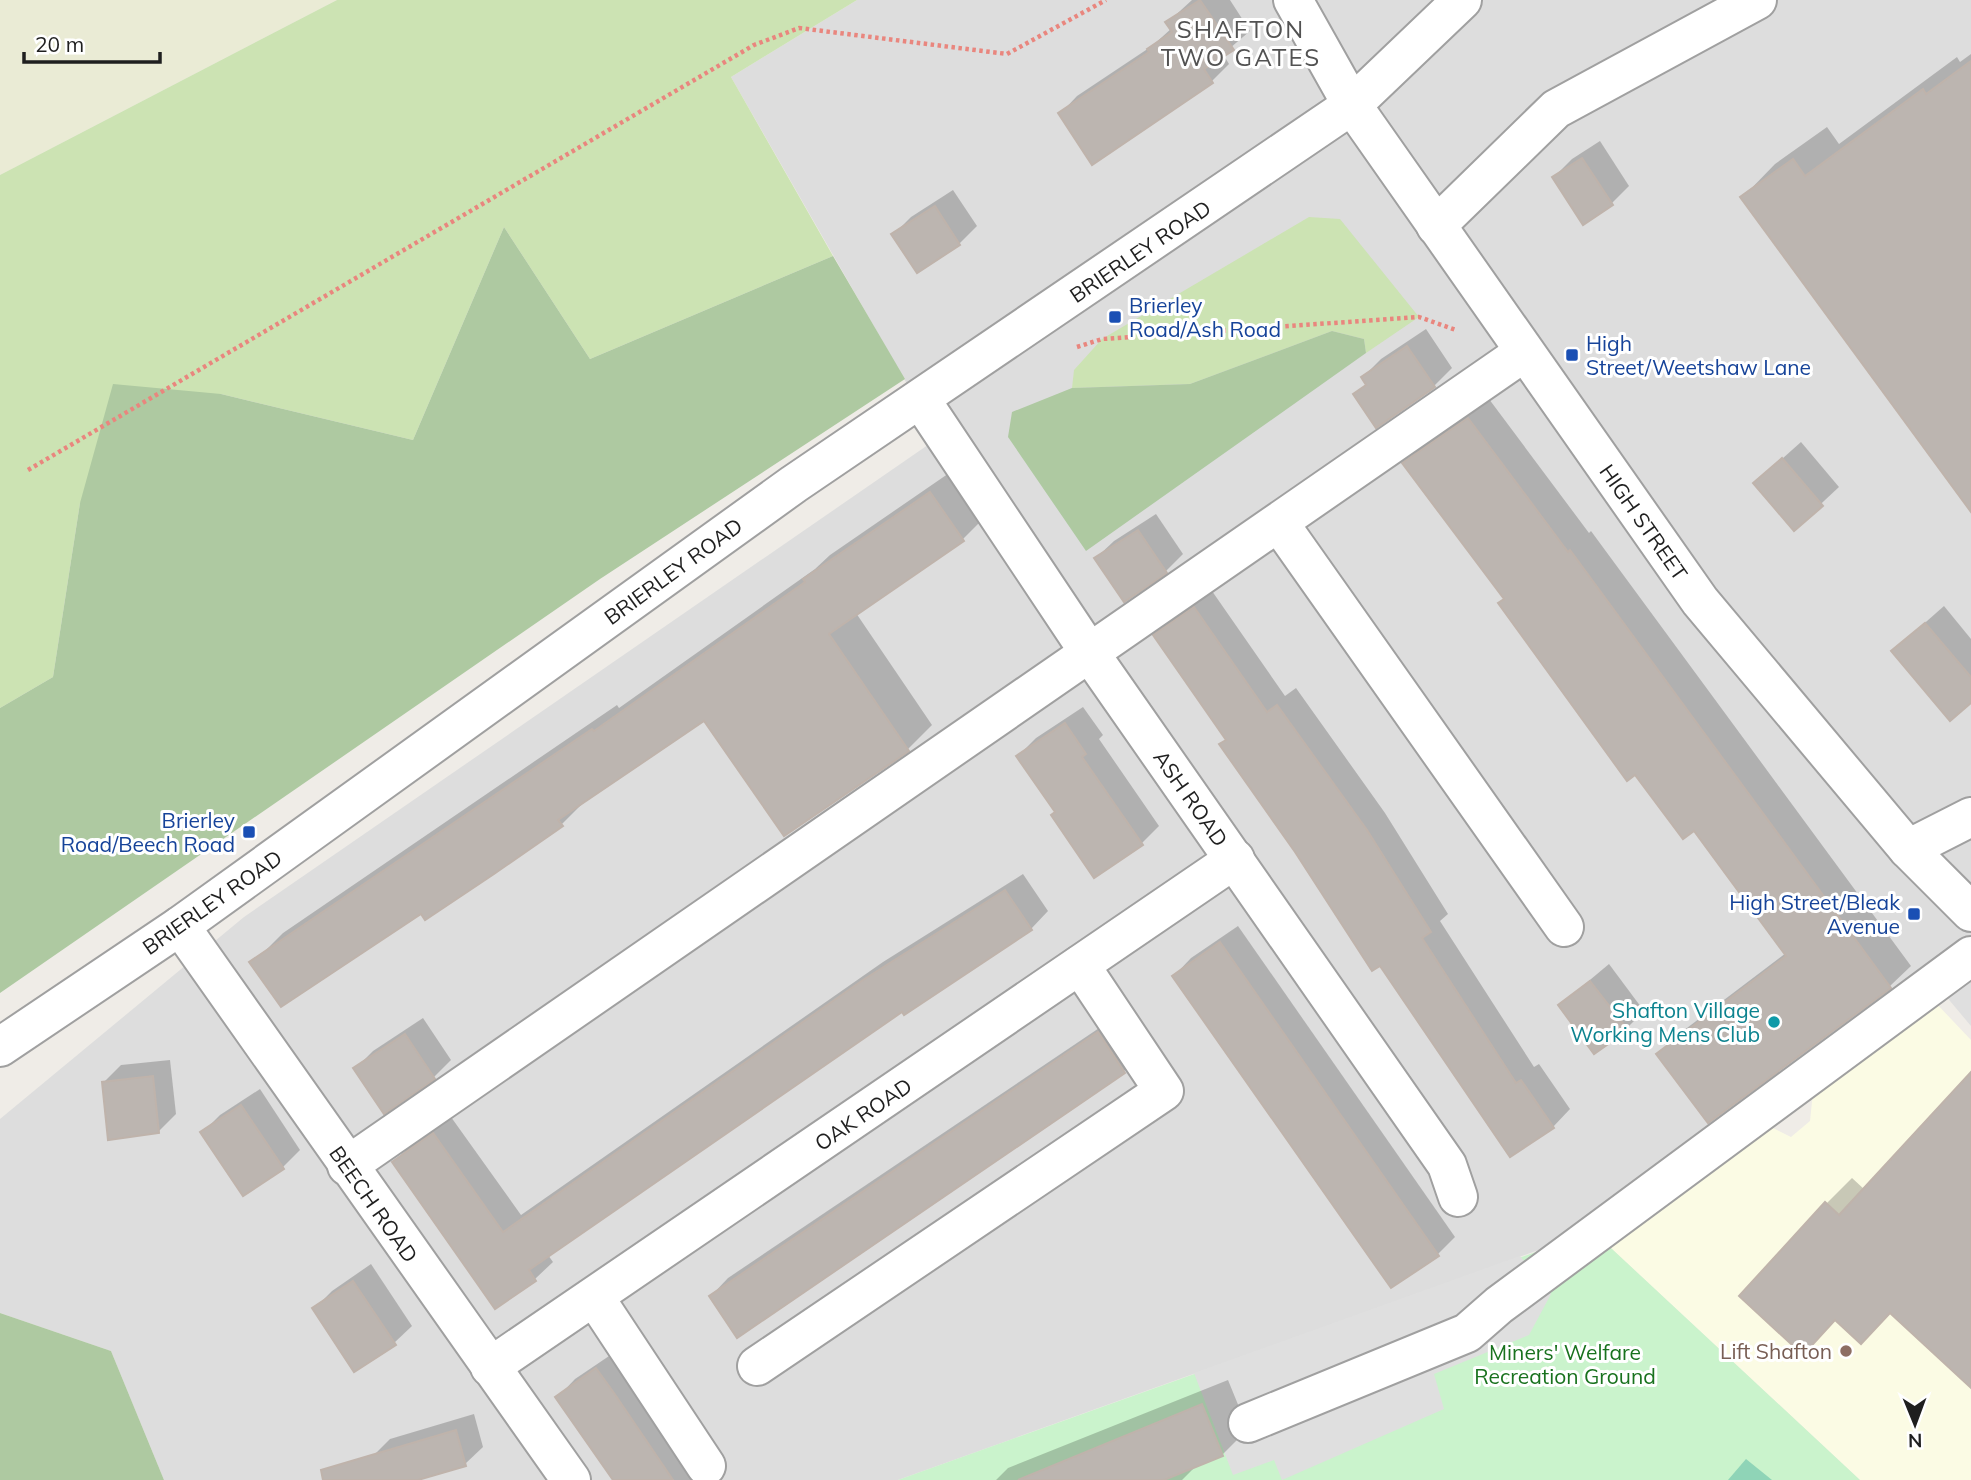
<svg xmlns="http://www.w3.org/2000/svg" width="1971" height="1480" font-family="Mulish,sans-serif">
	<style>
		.residential { fill: #ddd }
		.education { fill: #fbfbe4 }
		.farmland { fill: #eaebd5 }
		.grass { fill: #cce3b3 }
		.forest { fill: #aec9a1 }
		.park { fill: #caf3cc }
		.pitch { fill: #8fd4b7 }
		.parking { fill: #dfdfdf }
		.shadow { fill: #0003 }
		.building { fill: #bcb5b0; stroke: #bfb3ab; stroke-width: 2 }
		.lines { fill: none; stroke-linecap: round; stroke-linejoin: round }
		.minor-casing { stroke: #a0a0a0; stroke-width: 42 }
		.path { stroke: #e9867e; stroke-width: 4.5; stroke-dasharray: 3.5 3.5; stroke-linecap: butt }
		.minor { stroke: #fff; stroke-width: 38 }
		.transit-dot { fill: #1a4fb4; stroke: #fff; stroke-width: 2.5 }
		.culture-dot { fill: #0f9aa8; stroke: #fff; stroke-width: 2.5 }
		.education-dot { fill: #8d6e63; stroke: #fff; stroke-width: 2.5 }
		.labels { text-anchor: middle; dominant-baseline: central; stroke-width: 6; stroke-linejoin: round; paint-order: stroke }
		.street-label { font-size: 21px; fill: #1f1f1f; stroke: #fff }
		.transit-label { font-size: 21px; fill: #164399; stroke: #fff; text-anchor: start }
		.culture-label { font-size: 21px; fill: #0d838f; stroke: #fff; text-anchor: end }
		.education-label { font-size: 21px; fill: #785e54; stroke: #fff; text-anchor: end }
		.park-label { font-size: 21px; fill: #19721e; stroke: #fff }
		.quarter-label { font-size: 24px; letter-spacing: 2px; fill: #525252; stroke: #fff }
	</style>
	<rect width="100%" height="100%" fill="#efece7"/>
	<path class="residential" d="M857,0H1971V955L1544,1248L898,1480H164L111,1351L0,1313V1119L244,917L938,438L731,77Z"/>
	<path class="education" d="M1934,1001L1971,1040V1480H1860L1583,1222L1749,1116L1791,1137L1810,1121L1813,1092Z"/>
	<path class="farmland" d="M0,0H337L0,175Z"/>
	<g class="grass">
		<path d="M337,0H857L731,77L833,256L590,359L504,227L413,440L221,394L80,503L53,677L0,708V175Z"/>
		<path d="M1309,217L1340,219L1419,317L1366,353L1364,339L1332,331L1190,384L1072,388L1074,370L1102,339Z"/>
	</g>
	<g class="forest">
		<path d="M504,227L590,359L833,256L905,379L600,579L0,993V708L53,677L80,503L113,384L221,394L413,440Z"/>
		<path d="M1332,331L1364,339L1366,353L1086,551L1008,437L1012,412L1072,388L1190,384Z"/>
		<path d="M0,1313L111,1351L164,1480H0Z"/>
	</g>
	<path class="park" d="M1583,1222L1860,1480H898L1544,1249Z"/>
	<path class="pitch" d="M1746,1459L1772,1480H1728Z"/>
	<g class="parking">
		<path d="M1971,970V1026L1945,995Z"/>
		<path d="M1520,1256L1551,1294L1529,1335L1434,1374L1444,1409L1282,1480L1274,1460L1233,1475L1194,1373Z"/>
	</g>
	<g class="shadow">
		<path d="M1192,0H1230L1250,31L1223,54L1229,64L1212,81L1060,114L1077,96L1152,46L1172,28L1168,22Z"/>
		<path d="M1971,54V493L1742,198L1775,164L1827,127L1839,144L1957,57L1960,62Z"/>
		<path d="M1600,141L1629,186L1611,204L1554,177L1572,159Z"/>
		<path d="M953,190L977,226L959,244L893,235L911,217Z"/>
		<path d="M1426,329L1452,368L1434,386L1377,425L1356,394L1367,383L1363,377L1381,359Z"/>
		<path d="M1489,399L1589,533L1591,531L1911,966L1890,986L1709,1121L1658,1054L1679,1034L1786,953L1694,829L1505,598L1405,463L1425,443Z"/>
		<path d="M1801,442L1839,487L1794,529L1755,483Z"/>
		<path d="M955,469L987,515L962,540L856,613L932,725L908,749L705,719L586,800L561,825L421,911L258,958L283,933L617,705L619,708L815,569L830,555Z"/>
		<path d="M1156,514L1183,554L1166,571L1096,558L1114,541Z"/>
		<path d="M1212,591L1285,696L1296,688L1385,813L1448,914L1440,921L1534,1067L1539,1064L1570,1109L1553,1127L1228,739L1156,635L1173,618Z"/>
		<path d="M1944,606L1971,639V701L1893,651Z"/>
		<path d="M1083,707L1103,735L1099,739L1159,826L1142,843L1057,811L1018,756L1036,738Z"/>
		<path d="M1023,874L1048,911L1031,929L903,1009L548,1255L553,1262L535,1279L496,1306L394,1162L412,1144L451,1117L521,1215L883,962Z"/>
		<path d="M1238,926L1455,1237L1438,1254L1391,1286L1174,976L1191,958Z"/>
		<path d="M1609,964L1644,1011L1626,1029L1560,1005Z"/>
		<path d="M1117,1016L1142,1054L1124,1071L737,1335L711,1296L728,1278Z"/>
		<path d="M423,1018L451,1060L434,1077L355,1069L373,1051Z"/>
		<path d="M170,1060L176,1114L158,1132L103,1083L121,1065Z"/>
		<path d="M1971,1075V1386L1826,1204L1852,1178L1865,1190Z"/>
		<path d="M260,1089L300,1150L283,1167L203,1132L220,1115Z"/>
		<path d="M371,1264L412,1326L394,1343L315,1308L332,1291Z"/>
		<path d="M615,1352L703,1480H615L558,1397L575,1379Z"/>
		<path d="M1228,1380L1248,1429L1222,1455L1197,1465L1182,1480H996L1008,1468Z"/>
		<path d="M474,1414L483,1447L465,1464L412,1480H379L373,1456L390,1439Z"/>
	</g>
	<g class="building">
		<path d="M1200,0L1234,50L1204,69L1213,83L1092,165L1058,113L1149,52L1147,49L1172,32L1165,22Z"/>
		<path d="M1971,61V512L1740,197L1793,159L1805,176L1923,89L1926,94Z"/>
		<path d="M1582,158L1613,205L1583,225L1552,177Z"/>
		<path d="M935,206L960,245L917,273L891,234Z"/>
		<path d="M1407,346L1435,387L1376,428L1353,394L1366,385L1361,377Z"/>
		<path d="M1468,418L1568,552L1570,550L1891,988L1708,1123L1656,1054L1786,956L1694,831L1683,839L1635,775L1627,781L1498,603L1504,599L1402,463Z"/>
		<path d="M1782,458L1823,506L1794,531L1753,483Z"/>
		<path d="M930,492L964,541L829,634L909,751L784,836L704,721L558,820L563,826L494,874L425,920L421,914L281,1007L249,962L592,729L594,731L805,582L803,579Z"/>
		<path d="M1138,530L1167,573L1124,602L1094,558Z"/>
		<path d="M1194,607L1267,712L1277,705L1367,830L1431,932L1422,938L1516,1083L1521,1080L1554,1128L1510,1157L1380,966L1372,971L1295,852L1219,744L1226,740L1153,635Z"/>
		<path d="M1925,623L1971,677V703L1950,721L1891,651Z"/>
		<path d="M1065,723L1086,754L1082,757L1143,845L1094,878L1051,815L1055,812L1016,756Z"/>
		<path d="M1005,890L1032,930L904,1015L902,1012L529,1270L536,1281L495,1309L392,1162L433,1133L503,1232L863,980Z"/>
		<path d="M1220,942L1439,1256L1391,1288L1172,976Z"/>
		<path d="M1590,981L1628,1030L1594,1054L1558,1005Z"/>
		<path d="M1098,1032L1125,1073L737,1338L709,1296Z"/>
		<path d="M405,1034L435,1079L384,1114L353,1068Z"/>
		<path d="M1971,1072V1388L1890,1313L1861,1344L1835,1320L1803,1355L1739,1296L1825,1202L1839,1215Z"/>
		<path d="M153,1076L159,1133L108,1140L102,1082Z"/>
		<path d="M241,1105L284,1169L243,1196L200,1132Z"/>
		<path d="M353,1281L396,1345L354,1372L312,1308Z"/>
		<path d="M596,1368L614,1393L673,1480H613L555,1397Z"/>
		<path d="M1202,1404L1223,1456L1164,1480H1018Z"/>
		<path d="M456,1430L466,1466L418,1480H323L321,1470Z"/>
	</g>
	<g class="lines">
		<g class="minor-casing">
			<g id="minor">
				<path d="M1293,0L1352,105L1700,601L1908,849L1971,912"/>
				<path d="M1436,226L1556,109L1757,0"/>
				<path d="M921,400L1089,652L1447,1165L1458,1197"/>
				<path d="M1279,523L1564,927"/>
				<path d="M1908,849L1971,817"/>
				<path d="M180,926L571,1480"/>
				<path d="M0,1047L180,926L794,484L1352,105L1462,0"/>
				<path d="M347,1166L1523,353"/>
				<path d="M595,1298L706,1466"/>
				<path d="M757,1366L1164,1091L1080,965"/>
				<path d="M490,1367L1235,859"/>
				<path d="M1248,1423L1467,1333L1499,1305L1971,956"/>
			</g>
		</g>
		<g class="path">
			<path d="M1077,347L1102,339L1419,317L1456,330"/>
			<path d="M28,470L754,45L799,28L1007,54L1106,0"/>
		</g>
		<use href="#minor" class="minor"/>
	</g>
	<g class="transit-dot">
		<rect x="1108" y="310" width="14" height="14" rx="3.5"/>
		<rect x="1565" y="348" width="14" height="14" rx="3.5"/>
		<rect x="242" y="825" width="14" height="14" rx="3.5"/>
		<rect x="1907" y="907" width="14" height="14" rx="3.5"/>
	</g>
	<circle class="culture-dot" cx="1774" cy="1022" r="7"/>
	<circle class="education-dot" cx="1846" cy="1351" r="7"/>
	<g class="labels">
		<g class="street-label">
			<text transform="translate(1140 251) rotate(-34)">BRIERLEY ROAD</text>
			<text transform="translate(1644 522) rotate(55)">HIGH STREET</text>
			<text transform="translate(673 571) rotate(-36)">BRIERLEY ROAD</text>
			<text transform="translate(1191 798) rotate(55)">ASH ROAD</text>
			<text transform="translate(212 902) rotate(-35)">BRIERLEY ROAD</text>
			<text transform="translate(863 1114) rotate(-34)">OAK ROAD</text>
			<text transform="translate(374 1204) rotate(55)">BEECH ROAD</text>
		</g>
		<g class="transit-label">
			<text x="1129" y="305">Brierley<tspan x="1129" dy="24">Road/Ash Road</tspan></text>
			<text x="1586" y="343">High<tspan x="1586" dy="24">Street/Weetshaw Lane</tspan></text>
			<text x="235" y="820" text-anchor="end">Brierley<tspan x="235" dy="24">Road/Beech Road</tspan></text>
			<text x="1900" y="902" text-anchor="end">High Street/Bleak<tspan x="1900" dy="24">Avenue</tspan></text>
		</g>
		<g class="culture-label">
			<text x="1760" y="1010">Shafton Village<tspan x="1760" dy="24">Working Mens Club</tspan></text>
		</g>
		<g class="education-label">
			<text x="1832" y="1351">Lift Shafton</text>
		</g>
		<g class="park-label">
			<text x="1565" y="1352">Miners' Welfare<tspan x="1565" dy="24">Recreation Ground</tspan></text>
		</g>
		<g class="quarter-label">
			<text x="1241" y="29">SHAFTON<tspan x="1241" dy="28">TWO GATES</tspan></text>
		</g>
	</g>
	<g transform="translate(1915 1424) rotate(179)" stroke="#ffffff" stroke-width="5" paint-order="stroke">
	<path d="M0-5L12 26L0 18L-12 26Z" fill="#1f1f1f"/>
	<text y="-10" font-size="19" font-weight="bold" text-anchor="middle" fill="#1f1f1f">N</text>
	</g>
	<path d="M24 52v10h136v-10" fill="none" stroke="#1f1f1f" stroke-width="3.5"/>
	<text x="35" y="52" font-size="21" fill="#1f1f1f" stroke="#ffffff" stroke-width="5" paint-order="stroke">20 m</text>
</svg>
